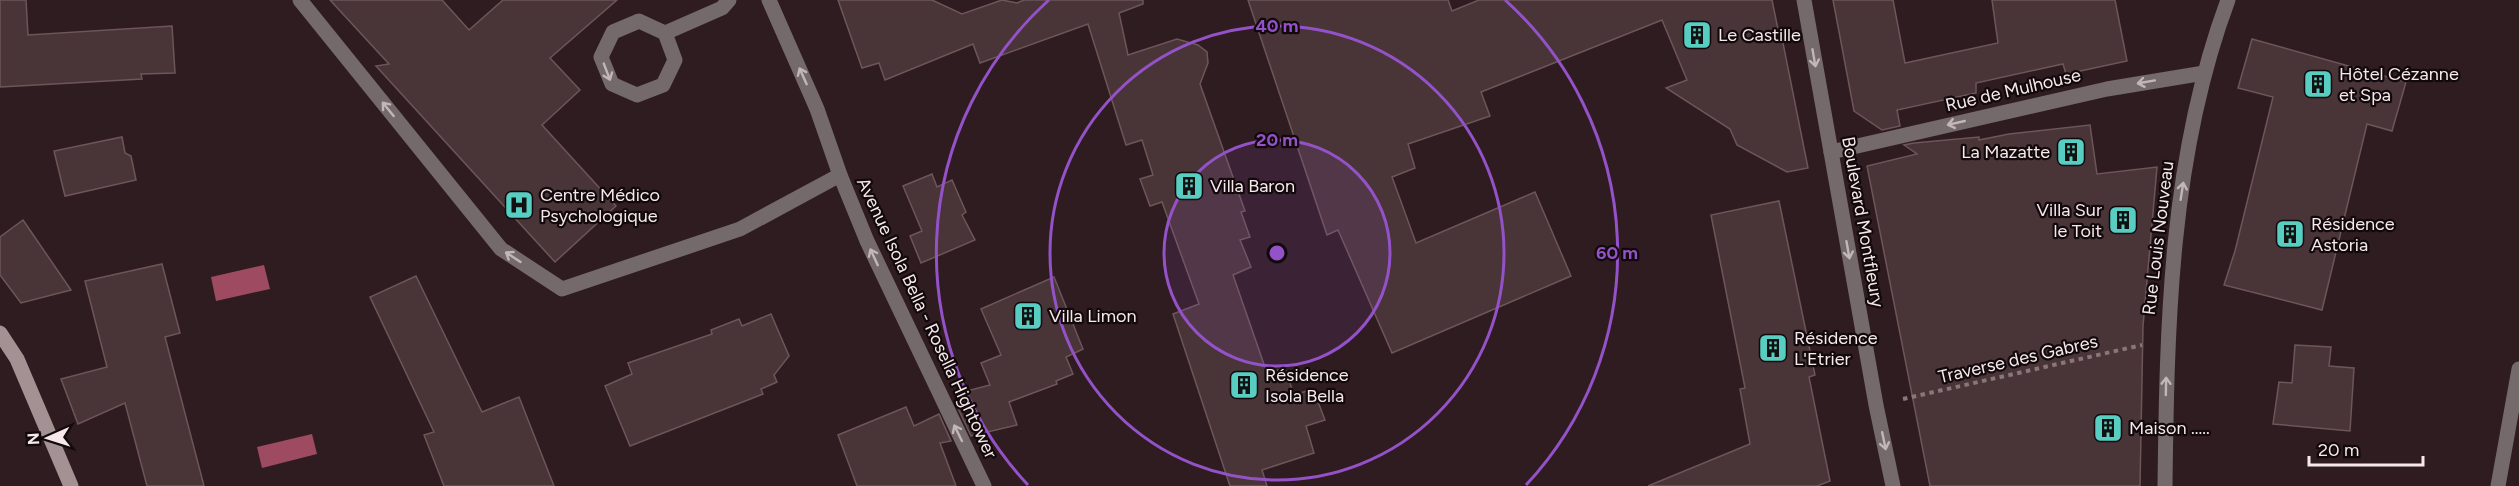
<svg xmlns="http://www.w3.org/2000/svg" width="2519" height="486" font-family="Figtree,sans-serif">
	<style>
		.water { fill: #9e4a60 }
		.building { fill: #493438; stroke: #6d565a; stroke-width: 1.5 }
		.lines { fill: none; stroke-linecap: round; stroke-linejoin: round }
		.path { stroke: #88777a; stroke-width: 4; stroke-dasharray: 4.5 4.5; stroke-linecap: butt }
		.lane { stroke: #74696b; stroke-width: 15 }
		.street { stroke: #74696b; stroke-width: 15 }
		.secondary { stroke: #a39194; stroke-width: 15 }
		.oneway { stroke: #c3b6b8 }
		.ring { fill: none; stroke: #9452c8; stroke-width: 3 }
		.labels { text-anchor: middle; dominant-baseline: central; stroke-width: 4.5; stroke-linejoin: round; paint-order: stroke }
		.poi-label { font-size: 18px; fill: #f7e9eb; stroke: #11090b; text-anchor: start }
		.street-label { font-size: 18px; fill: #f7e9eb; stroke: #11090b }
		.centre { fill: #9452c8; stroke: #11090b; stroke-width: 3 }
		.ring-label { font-size: 18px; text-anchor: middle; font-weight: bold; fill: #9452c8; stroke: #11090b; stroke-width: 4.5; stroke-linejoin: round; paint-order: stroke }
	</style>
	<rect width="100%" height="100%" fill="#2f1c20"/>
	<g class="water">
		<path d="M264,265L270,289L216,301L211,277Z"/>
		<path d="M312,434L317,454L262,468L257,447Z"/>
	</g>
	<g class="building">
		<path d="M0,0H26L28,35L172,26L175,73L141,74L142,79L0,87Z"/>
		<path d="M330,0H442L469,30L503,0H617L550,58L580,90L542,125L616,206L555,262L376,66L389,64Z"/>
		<path d="M838,0H932L962,14L1002,0L1017,3L1024,0H1143V4L1119,13L1128,55L1177,39L1198,45L1207,52L1208,63L1200,84L1245,211L1241,212L1250,237L1240,240L1251,267L1233,275L1267,373L1285,368L1294,395L1313,389L1325,420L1306,426L1314,453L1262,470L1267,486H1230L1173,314L1199,304L1162,202L1150,206L1140,179L1153,175L1142,140L1126,145L1088,24L980,63L973,44L885,80L879,63L862,68Z"/>
		<path d="M1248,0H1448L1452,11L1479,0H1772L1780,39L1782,38L1808,168L1787,172L1737,145L1730,129L1666,88L1687,80L1662,20L1481,92L1490,116L1408,144L1415,168L1392,177L1416,243L1535,192L1571,276L1392,353L1338,230L1327,235Z"/>
		<path d="M1833,0H1893L1905,63L1998,43L1992,0H2115L2127,61L2066,74L2063,64L1976,83V93L1897,110L1900,126L1882,130L1854,111Z"/>
		<path d="M2252,39L2406,82L2392,131L2367,124L2322,310L2224,285L2235,251L2273,97L2238,88Z"/>
		<path d="M2090,125L2097,174L2157,167L2143,326L2140,486H1930L1867,166L1917,154L1904,145L1914,143L1979,137V140L2009,134Z"/>
		<path d="M122,137L125,153L131,156L136,180L65,196L54,151Z"/>
		<path d="M932,174L937,187L952,180L966,212L962,215L975,240L921,263L910,236L922,231L903,186Z"/>
		<path d="M1779,201L1815,375L1809,377L1830,481L1817,486H1648L1750,444L1740,389L1745,388L1711,215Z"/>
		<path d="M23,220L71,290L21,303L0,275V237Z"/>
		<path d="M162,264L180,333L165,337L204,486H147L125,403L78,424L61,379L107,367L85,281Z"/>
		<path d="M416,276L482,412L519,397L554,486H444L424,435L434,432L370,297Z"/>
		<path d="M1054,277L1083,349L1066,357L1073,374L1056,381L1057,384L1009,402L1017,425L971,436L956,404L966,399L963,392L990,385L981,363L1001,355L981,309Z"/>
		<path d="M771,314L789,356L774,375L777,382L761,389L763,394L630,446L605,386L632,374L628,363L712,334L711,330L739,319L742,326Z"/>
		<path d="M2295,345L2331,347L2329,366L2354,368L2350,431L2273,424L2279,382L2292,383Z"/>
		<path d="M906,407L914,426L939,414L951,441L940,443L956,486H857L838,435Z"/>
	</g>
	<g class="lines">
		<path class="path" d="M1903,399L2142,345"/>
		<g class="lane">
			<path d="M300,0L501,249L562,289L740,229L840,175"/>
			<path d="M665,33L675,60L663,85L637,95L612,84L601,57L613,32L639,21L665,33L722,8L729,0"/>
		</g>
		<g class="street">
			<path d="M769,0L817,109L840,175L867,241L984,486"/>
			<path d="M1804,0L1876,405L1893,486"/>
			<path d="M1831,152L2107,89L2204,73"/>
			<path d="M2165,486C2167,322 2170,156 2228,0"/>
			<path d="M2498,486L2519,369"/>
		</g>
		<path class="secondary" d="M0,333L17,359L71,486"/>
	</g>
	<defs><path id="oneway-shaft" d="M-6 0H5M1.5-3L5.5 0L1.5 3" fill="none" stroke-width="1.6" stroke-linecap="round" stroke-linejoin="round" transform="scale(1.5)"/></defs>
	<g class="oneway">
		<use href="#oneway-shaft" transform="translate(1814 58) rotate(80)"/>
		<use href="#oneway-shaft" transform="translate(607 72) rotate(69)"/>
		<use href="#oneway-shaft" transform="translate(803 76) rotate(-114)"/>
		<use href="#oneway-shaft" transform="translate(2146 82) rotate(170)"/>
		<use href="#oneway-shaft" transform="translate(388 109) rotate(-129)"/>
		<use href="#oneway-shaft" transform="translate(1956 123) rotate(167)"/>
		<use href="#oneway-shaft" transform="translate(2182 191) rotate(-81)"/>
		<use href="#oneway-shaft" transform="translate(1848 250) rotate(80)"/>
		<use href="#oneway-shaft" transform="translate(513 257) rotate(-147)"/>
		<use href="#oneway-shaft" transform="translate(874 257) rotate(-115)"/>
		<use href="#oneway-shaft" transform="translate(2166 386) rotate(-89)"/>
		<use href="#oneway-shaft" transform="translate(958 433) rotate(-116)"/>
		<use href="#oneway-shaft" transform="translate(1884 441) rotate(78)"/>
	</g>
	<circle cx="1277" cy="253" r="113" fill="#9452c8" fill-opacity=".12"/>
	<g class="ring">
		<circle cx="1277" cy="253" r="113"/>
		<circle cx="1277" cy="253" r="227"/>
		<path d="M1028 485A340 340 0 0 1 1049 0M1505 0A340 340 0 0 1 1526 485"/>
	</g>
	<defs>
		<g id="building-square" transform="scale(1.5)"><rect x="-9" y="-9" width="18" height="18" rx="4" fill="#57cec1" stroke="#11090b"/><path d="M-4-6H4V6H1V3H-1V6H-4ZM-2.5-4.3h1.7v1.8h-1.7ZM.8-4.3h1.7v1.8H.8ZM-2.5-1h1.7V.8h-1.7ZM.8-1h1.7V.8H.8Z" fill="#111"/></g>
		<g id="hospital-square" transform="scale(1.5)"><rect x="-9" y="-9" width="18" height="18" rx="4" fill="#57cec1" stroke="#11090b"/><path d="M-5-5h3v3.5h4V-5h3V5h-3V1.5h-4V5h-3Z" fill="#111"/></g>
	</defs>
	<g fill-rule="evenodd">
		<use href="#building-square" x="1697" y="35"/>
		<use href="#building-square" x="2318" y="84"/>
		<use href="#building-square" x="2071" y="152"/>
		<use href="#building-square" x="1189" y="186"/>
		<use href="#hospital-square" x="519" y="205"/>
		<use href="#building-square" x="2123" y="220"/>
		<use href="#building-square" x="2290" y="234"/>
		<use href="#building-square" x="1028" y="316"/>
		<use href="#building-square" x="1773" y="348"/>
		<use href="#building-square" x="1244" y="385"/>
		<use href="#building-square" x="2108" y="428"/>
	</g>
	<g class="labels">
		<g class="poi-label">
			<text x="1718" y="35">Le Castille</text>
			<text x="2339" y="74">Hôtel Cézanne<tspan x="2339" dy="21">et Spa</tspan></text>
			<text x="2050" y="152" text-anchor="end">La Mazatte</text>
			<text x="1210" y="186">Villa Baron</text>
			<text x="540" y="195">Centre Médico<tspan x="540" dy="21">Psychologique</tspan></text>
			<text x="2102" y="210" text-anchor="end">Villa Sur<tspan x="2102" dy="21">le Toit</tspan></text>
			<text x="2311" y="224">Résidence<tspan x="2311" dy="21">Astoria</tspan></text>
			<text x="1049" y="316">Villa Limon</text>
			<text x="1794" y="338">Résidence<tspan x="1794" dy="21">L'Etrier</tspan></text>
			<text x="1265" y="375">Résidence<tspan x="1265" dy="21">Isola Bella</tspan></text>
			<text x="2129" y="428">Maison .....</text>
		</g>
		<g class="street-label">
			<text transform="translate(2013 90) rotate(-13)">Rue de Mulhouse</text>
			<text transform="translate(1863 222) rotate(80)">Boulevard Montfleury</text>
			<text transform="translate(2158 238) rotate(-83)">Rue Louis Nouveau</text>
			<text transform="translate(927 318) rotate(65)">Avenue Isola Bella - Rosella Hightower</text>
			<text transform="translate(2018 359) rotate(-13)">Traverse des Gabres</text>
		</g>
	</g>
	<circle cx="1277" cy="253" r="9" class="centre"/>
	<g class="ring-label">
		<text x="1277" y="32">40 m</text>
		<text x="1277" y="146">20 m</text>
		<text x="1617" y="259">60 m</text>
	</g>
	<g transform="translate(48 438) rotate(267)" stroke="#11090b" stroke-width="4.5" paint-order="stroke">
	<path d="M0-4.5L10 22L0 15L-10 22Z" fill="#f7e9eb"/>
	<text y="-9" font-size="16" font-weight="bold" text-anchor="middle" fill="#f7e9eb">N</text>
	</g>
	<path d="M2309 456v9h114v-9" fill="none" stroke="#f7e9eb" stroke-width="3"/>
	<text x="2318" y="456" font-size="18" fill="#f7e9eb" stroke="#11090b" stroke-width="4.5" paint-order="stroke">20 m</text>
</svg>
